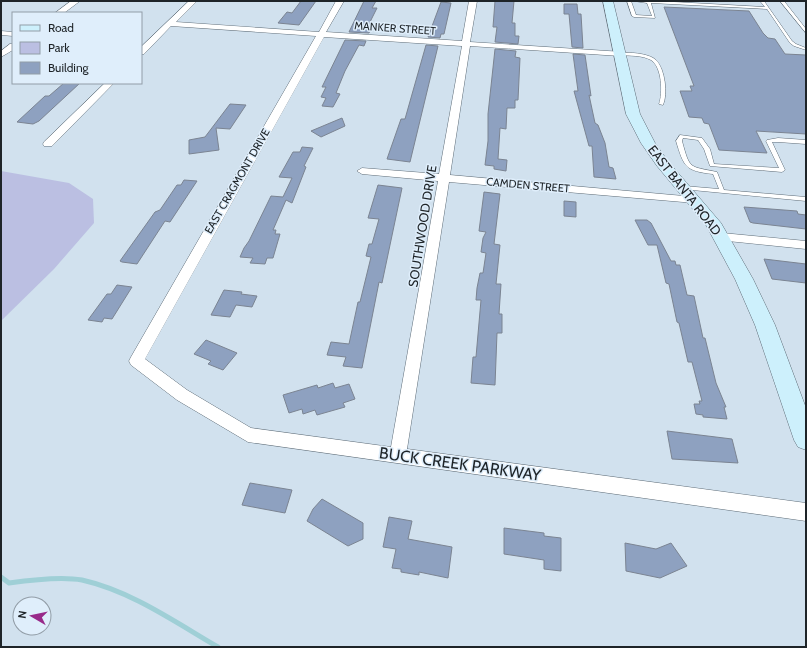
<svg xmlns="http://www.w3.org/2000/svg" width="807" height="648" font-family="Cabin,sans-serif">
	<style>
		.green { fill: #bbbfe2 }
		.lines { fill: none; stroke-linecap: round; stroke-linejoin: round }
		.stream { stroke: #9fcfd6; stroke-width: 5 }
		.building { fill: #8ea1c0; stroke: #7b8492 }
		.lane-casing { stroke: #5f6d78; stroke-width: 1 }
		.street-casing { stroke: #5f6d78; stroke-width: 1 }
		.secondary-casing { stroke: #5f6d78; stroke-width: 1 }
		.lane { fill: #fff; fill-rule: evenodd }
		.street { fill: #fff; fill-rule: evenodd }
		.secondary { fill: #cdf0fc; fill-rule: evenodd }
		.labels { text-anchor: middle; dominant-baseline: central; stroke-width: 3; stroke-linejoin: round; paint-order: stroke }
		.far-street-label { font-size: 11px; fill: #1e2428; stroke: #dfeefb }
		.street-label { font-size: 13px; fill: #1e2428; stroke: #dfeefb }
		.near-street-label { font-size: 16px; fill: #1e2428; stroke: #dfeefb }
	</style>
	<rect width="100%" height="100%" fill="#d1e1ee"/>
	<path class="green" d="M1,171L69,183L93,199L94,223L54,269L1,321Z"/>
	<g class="lines">
		<path class="stream" d="M1,577L9,583C30,580 61,576 82,580C131,591 175,622 218,647"/>
	</g>
	<g class="building">
		<path d="M301,1H316L299,25L278,23L287,12L292,13Z"/>
		<path d="M364,1H376L372,8H377L368,26H372L369,33L349,32Z"/>
		<path d="M495,1H514L512,23H515V36H519L518,44L495,42L497,27H493Z"/>
		<path d="M441,2L451,3L444,34H441L440,38L428,37Z"/>
		<path d="M564,4H577L578,14H581L583,48L572,47L569,14H564Z"/>
		<path d="M664,7L749,11L763,33L768,38L775,39L785,54L806,55V134L756,131L767,153L719,150L709,124L704,123L702,118L689,117L680,91H692L690,86H694Z"/>
		<path d="M345,40L366,41L364,46L359,45L345,71L336,93L340,94L333,107L322,106L326,98L321,97L326,87H322Z"/>
		<path d="M426,45L438,46L410,162L387,159L401,119H405Z"/>
		<path d="M495,49L516,51L515,57L520,58L518,100H515V108H507L506,129L500,128L498,159L507,160L506,171L494,169V166L485,165L488,141V114Z"/>
		<path d="M573,54L585,55L591,96L589,95L595,123L598,125L605,143L609,167L613,168L616,179L594,177L592,146H589L574,91H578Z"/>
		<path d="M64,83H80L39,121L33,124L17,122L45,96H49Z"/>
		<path d="M230,104L246,105L230,129L216,128L219,150L189,154V140L205,137Z"/>
		<path d="M342,118L345,126L321,137L311,131Z"/>
		<path d="M302,147L313,148L304,166L306,167L292,203L286,200L273,230H276L275,234H280L273,258H267L265,264L250,263L253,258L240,257L244,248L249,241L271,196L283,197L292,178L279,177L293,152H300Z"/>
		<path d="M184,180L197,181L170,222L165,221L137,264L122,262L120,261L155,212L160,210L177,185H181Z"/>
		<path d="M378,185L402,188L382,283L379,282L362,368L343,366L346,357L327,355L331,342L349,344L358,302H360L371,257L366,256L369,244H372L379,219L368,218Z"/>
		<path d="M484,192L500,194L494,244L500,245L496,284H501L499,314H502V333H497L495,385L471,383L473,357H476L481,300H476L477,288L480,273H483L486,253L481,252L483,238L486,232L479,231Z"/>
		<path d="M564,201L576,202V217L564,216Z"/>
		<path d="M744,207L797,211L798,214L806,215V229L753,223L750,222Z"/>
		<path d="M635,220H647L651,223L671,261H675L676,265H680L687,295L694,296L703,338H705L716,383L726,407H724L727,419L703,417V415L696,414L694,404H700L699,401H702L692,362H688L679,323L677,322L669,284L666,283L657,245H648Z"/>
		<path d="M764,259L806,264V283L772,279Z"/>
		<path d="M117,285L132,287L112,319L104,318L102,322L88,320L107,294H111Z"/>
		<path d="M224,290L242,292L241,294L257,296L252,307L236,305L230,317L211,315Z"/>
		<path d="M206,340L237,353L223,370L208,364L211,361L194,354Z"/>
		<path d="M333,383L335,388L349,384L355,399L343,403L345,407L317,415L315,410L303,414L302,409L289,413L283,395L317,385L318,388Z"/>
		<path d="M667,431L732,439L738,463L672,459Z"/>
		<path d="M250,483L292,490L285,513L242,505Z"/>
		<path d="M322,499L363,523V539L348,546L307,521L313,509Z"/>
		<path d="M389,517L412,521L408,539L452,547L448,578L419,572V575L401,572V569L392,568L396,549L383,547Z"/>
		<path d="M504,528L544,533V536L561,538V571L544,569V560L504,554Z"/>
		<path d="M625,543L656,549L671,543L687,566L660,578L626,571Z"/>
	</g>
	<g class="lines">
		<g class="lane-casing">
			<g id="lane">
				<path d="M627,1H631L636,15L652,16L647,3L634,1H656L765,7L760,1H764L792,41L796,44L806,48V50L794,46L790,43L767,9L651,3L655,18L634,17L632,16Z"/>
				<path d="M780,1H784L806,29V33Z"/>
				<path d="M619,53C627,52 649,53 656,60C665,69 668,94 663,105L659,104C663,93 662,67 651,60C642,55 630,56 620,55L618,54Z"/>
				<path d="M680,135L702,138L710,149L714,164L779,168L766,141L767,140L778,138L806,140V144L778,142H772L785,170L782,172L710,166L704,149L698,140L683,138L682,141C690,170 689,166 717,172L724,190L806,197V201L682,189V187L684,186L719,189L713,174C685,171 684,167 676,141Z"/>
			</g>
		</g>
		<g class="street-casing">
			<g id="street">
				<path d="M71,1H80L64,13H55Z"/>
				<path d="M189,1H197L176,22L319,32L336,1H344L326,32L462,41L469,1H477L470,42L623,52V56H620L470,46L450,175L695,197L701,200L695,203L449,182L407,449L806,503V521L248,442L177,400L131,365L129,361L131,357L316,36L171,26L144,54H141V47ZM324,37L462,46L439,174L362,168L357,171L362,174L438,181L391,447L251,428L187,390L145,359Z"/>
				<path d="M1,31L13,32V36L1,35Z"/>
				<path d="M10,44H13V50L1,57V51Z"/>
				<path d="M105,83H114L52,146H44L43,144L44,142Z"/>
				<path d="M722,233L806,241V249L718,240L716,237L718,234Z"/>
			</g>
		</g>
		<g class="secondary-casing">
			<path id="secondary" d="M603,1H613L640,114L655,143L667,160L721,223L753,279L775,325L806,408V450L798,447L794,440L755,325L735,279L706,225L657,166L641,143L626,114Z"/>
		</g>
		<use href="#lane" class="lane"/>
		<use href="#street" class="street"/>
		<use href="#secondary" class="secondary"/>
	</g>
	<g class="labels">
		<g class="far-street-label">
			<text transform="translate(395 28) rotate(4)">MANKER STREET</text>
			<text transform="translate(237 181) rotate(-60)">EAST CRAGMONT DRIVE</text>
			<text transform="translate(528 185) rotate(5)">CAMDEN STREET</text>
		</g>
		<g class="street-label">
			<text transform="translate(685 190) rotate(52)">EAST BANTA ROAD</text>
			<text transform="translate(422 226) rotate(-81)">SOUTHWOOD DRIVE</text>
		</g>
		<g class="near-street-label">
			<text transform="translate(460 464) rotate(8)">BUCK CREEK PARKWAY</text>
		</g>
	</g>
	<rect width="807" height="648" fill="none" stroke="#1e2428" stroke-width="4"/>
	<rect x="12" y="12" width="130" height="72" fill="#dfeefb" stroke="#929da7"/>
	<rect x="20" y="25" width="20" height="6" fill="#cdf0fc" stroke="#929da7"/>
	<text x="48" y="32" font-size="12" fill="#1e2428">Road</text>
	<rect x="20" y="42" width="20" height="12" fill="#bbbfe2" stroke="#929da7"/>
	<text x="48" y="52" font-size="12" fill="#1e2428">Park</text>
	<rect x="20" y="62" width="20" height="12" fill="#8ea1c0" stroke="#929da7"/>
	<text x="48" y="72" font-size="12" fill="#1e2428">Building</text>
	<g transform="translate(32 616) rotate(279)"><circle r="19" fill="#dfeefb" stroke="#929da7"/>
	<path d="M0-3L7 15L0 10L-7 15Z" fill="#982a8a"/>
	<text y="-6" font-size="11" font-weight="bold" text-anchor="middle" fill="#1e2428">N</text>
	</g>
</svg>
